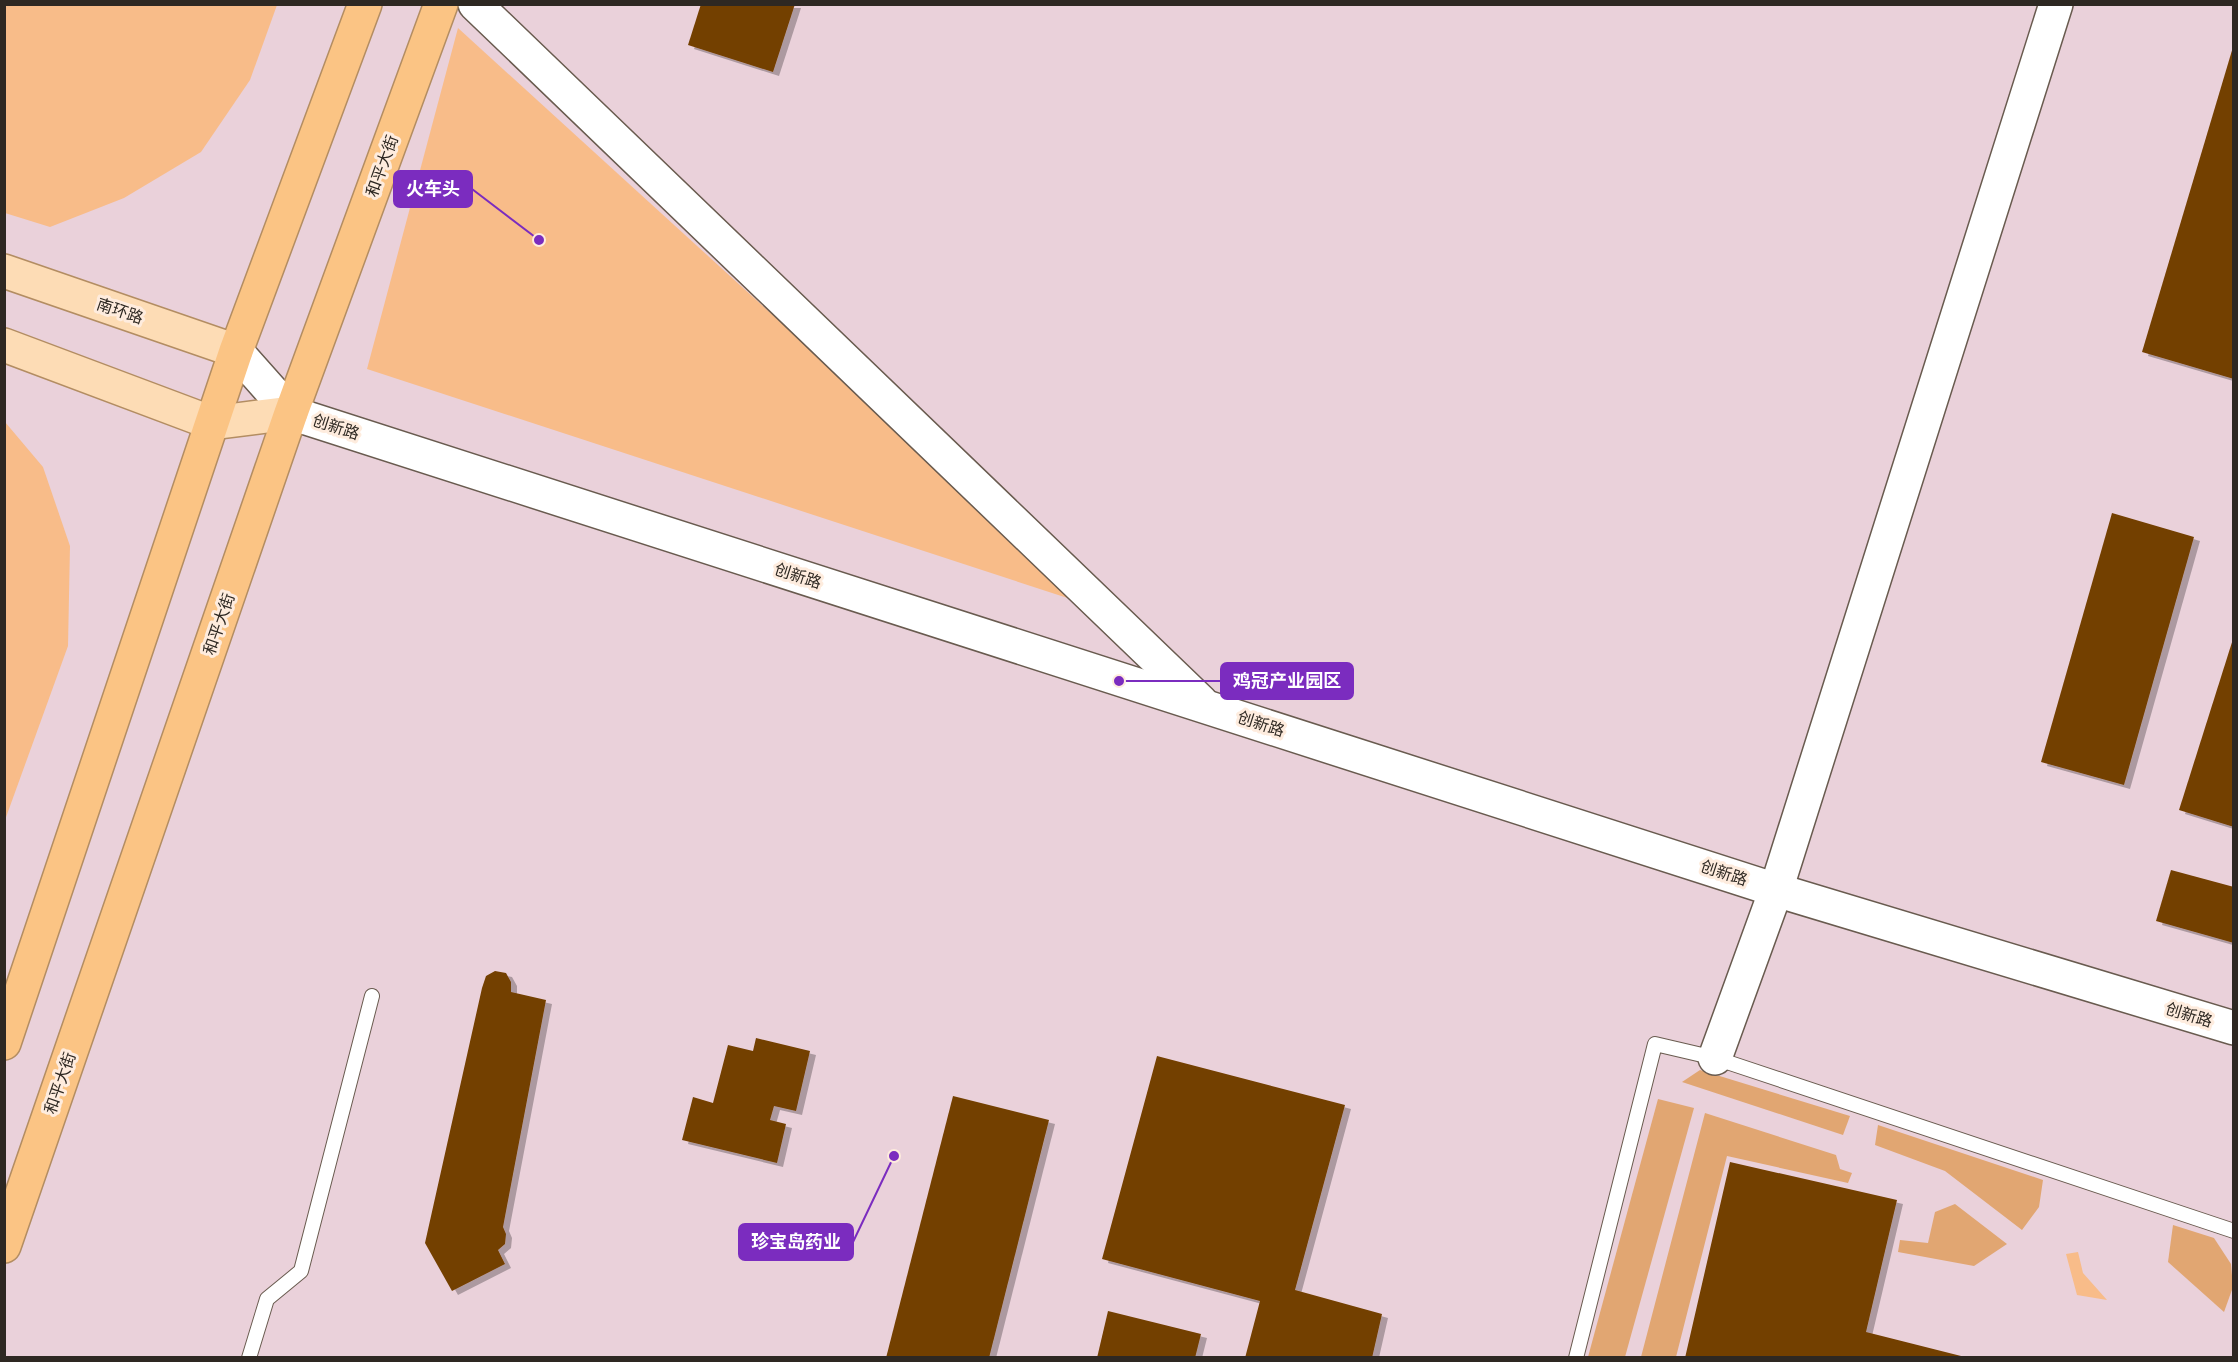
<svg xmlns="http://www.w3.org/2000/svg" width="2238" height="1362" font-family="'Times New Roman','Noto Sans SC',serif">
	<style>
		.industrial { fill: #ead1da }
		.green { fill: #f8bc89 }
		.forest { fill: #e1a672 }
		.building { fill: #733f01; filter: url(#shadow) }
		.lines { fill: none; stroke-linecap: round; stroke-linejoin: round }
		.lane-casing { stroke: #695b4f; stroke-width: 16 }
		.secondary-casing { stroke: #695b4f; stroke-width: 36 }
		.primary-casing { stroke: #b38d62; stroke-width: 36 }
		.highway-casing { stroke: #b38d62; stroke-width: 36 }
		.lane { stroke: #fff; stroke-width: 14 }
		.secondary { stroke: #fff; stroke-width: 33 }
		.primary { stroke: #fddcb5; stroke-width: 33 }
		.highway { stroke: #fbc484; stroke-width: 33 }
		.labels { text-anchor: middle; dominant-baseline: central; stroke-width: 6; stroke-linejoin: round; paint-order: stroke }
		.street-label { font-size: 16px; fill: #2e2822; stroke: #feecde }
		.leader { fill: none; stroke: #7b2cbf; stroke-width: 2 }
		.callout-dot { fill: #7b2cbf; stroke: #feecde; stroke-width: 2 }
		.callout { fill: #7b2cbf; stroke: #7b2cbf; stroke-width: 2 }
		.callout-label { font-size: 18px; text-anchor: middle; font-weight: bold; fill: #fff }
	</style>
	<defs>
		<filter id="shadow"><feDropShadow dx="6" dy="4" stdDeviation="0" flood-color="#0004"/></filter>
	</defs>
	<rect width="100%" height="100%" fill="#f0dfd1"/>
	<path class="industrial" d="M5,5H2233V1357L5,1358Z"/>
	<g class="green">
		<path d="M5,4H277V5L250,80L201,152L124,198L50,227L5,213Z"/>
		<path d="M458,28L1092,606L367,369Z"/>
		<path d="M5,422L43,467L70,546L68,646L5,820Z"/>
		<path d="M2078,1252L2083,1273L2107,1300L2077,1295L2066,1254Z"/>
	</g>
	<g class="forest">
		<path d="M1700,1070L1850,1116L1843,1135L1682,1082Z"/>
		<path d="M1658,1099L1694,1108L1625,1357H1588Z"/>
		<path d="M1705,1113L1836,1155L1840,1169L1852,1173L1848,1183L1727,1156L1676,1357H1641Z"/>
		<path d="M1878,1125L2043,1180L2039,1207L2022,1230L1945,1171L1875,1145Z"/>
		<path d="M1955,1204L2007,1244L1974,1266L1898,1252L1900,1240L1928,1243L1935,1212Z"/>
		<path d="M2173,1225L2214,1238L2231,1264L2233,1287L2224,1312L2168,1262Z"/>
	</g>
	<g class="building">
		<path d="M701,4H795L773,72L688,45Z"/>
		<path d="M2233,47H2234V379L2142,352Z"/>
		<path d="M2112,513L2194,537L2124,785L2041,762Z"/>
		<path d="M2233,639H2234V827L2179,810Z"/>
		<path d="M2171,870L2234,887V943L2156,921Z"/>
		<path d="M495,971L506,973L511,982V992L546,1000L503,1227L506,1234L505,1244L498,1250L505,1264L452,1291L425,1243L482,988L486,976Z"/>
		<path d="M756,1038L810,1051L796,1111L774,1106L770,1120L786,1124L777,1163L682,1140L693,1097L713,1103L728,1045L753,1051Z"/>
		<path d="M1157,1056L1345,1105L1295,1290L1382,1314L1372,1358H1245L1260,1301L1102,1259Z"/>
		<path d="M953,1096L1049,1120L989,1358H886Z"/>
		<path d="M1730,1162L1897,1200L1866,1332L1969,1358H1685Z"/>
		<path d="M1108,1311L1201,1334L1195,1358H1097Z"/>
	</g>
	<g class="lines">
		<g class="lane-casing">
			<g id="lane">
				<path d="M249,1358L267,1299L301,1271L372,996"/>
				<path d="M1576,1358L1655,1044L1715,1058L2234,1231"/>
			</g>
		</g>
		<g class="secondary-casing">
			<g id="secondary">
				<path d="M475,4L1201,702"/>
				<path d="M236,351L291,413L1776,890L2234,1028"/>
				<path d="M1715,1058L1776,890L2056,4"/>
			</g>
		</g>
		<g class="primary-casing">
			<g id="primary">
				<path d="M4,271L236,351"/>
				<path d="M4,345L212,423L291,413"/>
			</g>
		</g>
		<g class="highway-casing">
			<g id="highway">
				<path d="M4,1043L236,351L365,4"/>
				<path d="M4,1246L291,413L441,4"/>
			</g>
		</g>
		<use href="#lane" class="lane"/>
		<use href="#secondary" class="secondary"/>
		<use href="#primary" class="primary"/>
		<use href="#highway" class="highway"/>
	</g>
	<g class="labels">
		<g class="street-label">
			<text transform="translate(382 166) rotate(-70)">和平大街</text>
			<text transform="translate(120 311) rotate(19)">南环路</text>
			<text transform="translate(336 427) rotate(18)">创新路</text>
			<text transform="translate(798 576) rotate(18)">创新路</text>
			<text transform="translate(219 624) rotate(-71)">和平大街</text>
			<text transform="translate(1261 724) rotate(18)">创新路</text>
			<text transform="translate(1724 873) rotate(18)">创新路</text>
			<text transform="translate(2189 1015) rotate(17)">创新路</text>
			<text transform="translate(60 1083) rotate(-71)">和平大街</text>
		</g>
	</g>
	<path class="leader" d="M539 240L472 189M1119 681L1221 681M894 1156L853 1242"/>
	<g class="callout-dot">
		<circle cx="539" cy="240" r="6"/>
		<circle cx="1119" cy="681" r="6"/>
		<circle cx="894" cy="1156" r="6"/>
	</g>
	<g class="callout">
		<rect x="394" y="171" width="78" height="36" rx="6"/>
		<rect x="1221" y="663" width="132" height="36" rx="6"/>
		<rect x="739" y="1224" width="114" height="36" rx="6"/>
	</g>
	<g class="callout-label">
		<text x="433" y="195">火车头</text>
		<text x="1287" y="687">鸡冠产业园区</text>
		<text x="796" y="1248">珍宝岛药业</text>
	</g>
	<rect width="2238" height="1362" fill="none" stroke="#2e2822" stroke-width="12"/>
</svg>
